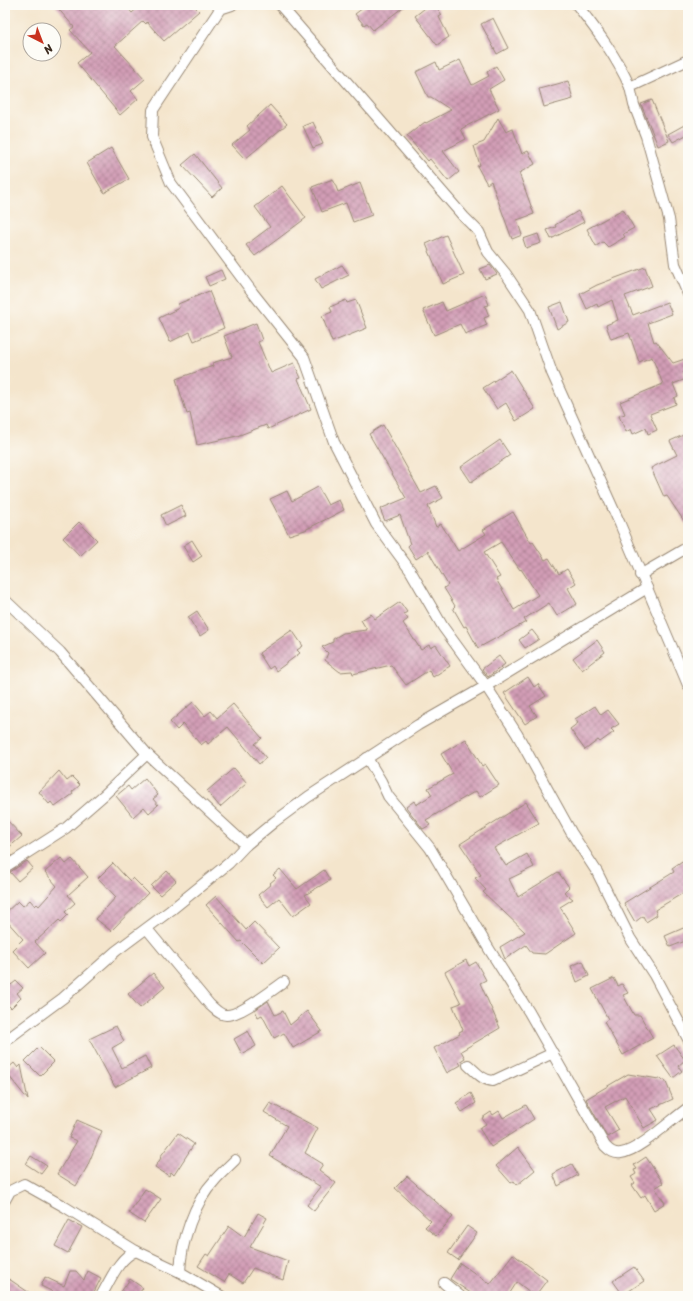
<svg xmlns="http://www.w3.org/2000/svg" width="693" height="1301" font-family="Sriracha,sans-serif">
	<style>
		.building { fill: url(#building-cross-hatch); fill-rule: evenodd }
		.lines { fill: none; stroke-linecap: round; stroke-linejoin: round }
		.street-casing { stroke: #988875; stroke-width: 12 }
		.street { stroke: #fff; stroke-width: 10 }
	</style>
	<defs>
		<pattern id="building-cross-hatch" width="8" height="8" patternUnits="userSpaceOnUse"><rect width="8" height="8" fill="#d29db6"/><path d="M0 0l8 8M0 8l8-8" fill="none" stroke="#ac8093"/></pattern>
	</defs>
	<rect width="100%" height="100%" fill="#fdfcf7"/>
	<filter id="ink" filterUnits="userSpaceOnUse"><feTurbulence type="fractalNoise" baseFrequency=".025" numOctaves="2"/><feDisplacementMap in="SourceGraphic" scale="8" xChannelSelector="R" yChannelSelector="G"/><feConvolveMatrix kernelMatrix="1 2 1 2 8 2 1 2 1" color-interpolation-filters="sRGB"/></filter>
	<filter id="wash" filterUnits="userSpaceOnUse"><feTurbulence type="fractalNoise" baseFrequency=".012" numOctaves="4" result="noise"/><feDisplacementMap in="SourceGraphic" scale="16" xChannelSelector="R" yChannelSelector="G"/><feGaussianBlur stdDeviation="0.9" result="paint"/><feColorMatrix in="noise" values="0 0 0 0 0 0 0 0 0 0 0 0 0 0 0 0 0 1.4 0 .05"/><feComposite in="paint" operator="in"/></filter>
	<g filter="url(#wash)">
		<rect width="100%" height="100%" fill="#f4e5cc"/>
		<g id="blocks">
			<g class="building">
				<path d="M55,5H125L132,13L141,5H193L199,11L164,41L147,22L146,24L143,21L115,46L145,79L131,91L138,99L120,115L77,63L90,52L70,30L74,27Z"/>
				<path d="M367,5H406L373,30L367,23L364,25L355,14Z"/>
				<path d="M429,5H435L442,15L439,17L449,37L437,45L415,16Z"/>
				<path d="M493,18L508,48L497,54L481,24Z"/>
				<path d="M460,60L472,85L489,76L487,72L496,66L504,80L489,89L499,109L461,129L466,139L443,151L459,172L448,181L430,159L428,161L407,136L425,122L426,123L451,110L431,97H428L416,72L436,62L439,70Z"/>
				<path d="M568,81L573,99L544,107L539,89Z"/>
				<path d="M652,100L669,141L658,146L641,104Z"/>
				<path d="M270,105L287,124L245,159L232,145L250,130L247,126Z"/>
				<path d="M498,118L506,132L513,129L522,154L528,151L535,164L519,173L534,214L517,220L522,235L512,239L491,181L487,184L477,166L480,165L474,146L484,142Z"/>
				<path d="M313,122L323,144L313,148L303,126Z"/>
				<path d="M688,123V134L673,142L668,134Z"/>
				<path d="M111,148L129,179L104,193L87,163Z"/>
				<path d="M195,154L222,188L212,197L182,165Z"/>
				<path d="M333,179L338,192L360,183L372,215L353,222L346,203L322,212L312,187Z"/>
				<path d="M282,186L306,218L255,256L246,245L270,227L255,207Z"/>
				<path d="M623,209L634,228L623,234L625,237L608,247L603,242L596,246L587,229Z"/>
				<path d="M578,211L584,222L551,239L547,230L556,227L555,225Z"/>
				<path d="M538,234L541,243L526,248L523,239Z"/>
				<path d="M446,235L464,275L443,284L426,244Z"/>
				<path d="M342,265L349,275L321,289L315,279Z"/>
				<path d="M490,265L497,274L485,279L480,269Z"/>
				<path d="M645,267L652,286L625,296L633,315L667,302L672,314L648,323L654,342L656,341L673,363L688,358V370L683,372L686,379L673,384L678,396L674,398L676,404L650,414L657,430L648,434L646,428L633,434L631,429L626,432L619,416L625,414L620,402L663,384L652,357L639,362L629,333L611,339L606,325L618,320L612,300L598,307L597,304L587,309L580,294L597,285Z"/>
				<path d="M221,270L225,279L209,286L205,277Z"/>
				<path d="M209,291L224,328L194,341L190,332L170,342L159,318L179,308L178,304Z"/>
				<path d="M485,294L489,305L485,306L489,316L484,318L487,325L465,334L460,324L434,335L423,310L442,302L446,311Z"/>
				<path d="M346,300L347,303L356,300L367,328L332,342L322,316L332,312L330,307Z"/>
				<path d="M562,302L569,322L557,329L549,307Z"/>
				<path d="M256,323L262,340L258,342L271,373L294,363L301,378L298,379L311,409L268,429L266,425L237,436L197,445L190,413L187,414L176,379L213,366L212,363L232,357L224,336Z"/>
				<path d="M511,370L535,409L516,421L506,403L497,409L483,388Z"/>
				<path d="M383,425L421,493L436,486L443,498L428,506L436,527L441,524L458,551L486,534L483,530L513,512L531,543L533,542L545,560L549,558L559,574L567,569L576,583L568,588L577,604L557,616L549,603L524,619L526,622L478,648L466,626L464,627L453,608L455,606L444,588L448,585L428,551L416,559L408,546L410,544L400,515L385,521L380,509L406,498L369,434ZM501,542L520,570L521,569L538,595L514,610L496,579L500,577L484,552Z"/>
				<path d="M688,433V527L667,496L664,497L651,468L677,455L670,441Z"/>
				<path d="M500,440L510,455L471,482L461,467Z"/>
				<path d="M318,487L328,505L339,500L344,510L305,530L289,535L270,499L287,491L292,501Z"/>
				<path d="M181,505L186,516L166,526L161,515Z"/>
				<path d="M79,522L97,540L80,556L63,538Z"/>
				<path d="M192,540L202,556L193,562L183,546Z"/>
				<path d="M400,602L407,612L404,614L408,619L403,623L421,650L429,645L431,648L436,645L450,666L433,677L429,670L406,685L391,665L353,674L352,671L340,672L325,660L328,653L322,647L333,642V639L343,633L367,630L361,620L371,614L375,619Z"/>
				<path d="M197,611L209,630L200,636L188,617Z"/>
				<path d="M292,630L303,646L297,650L300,653L276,671L273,666L269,669L259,653Z"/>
				<path d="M532,630L539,639L525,648L519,640Z"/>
				<path d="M597,640L605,652L582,670L573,658Z"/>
				<path d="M499,656L505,664L488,677L482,669Z"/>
				<path d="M528,677L534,687L538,684L546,696L530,706L537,716L525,724L504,693Z"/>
				<path d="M193,702L205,716L211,711L217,718L233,704L262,738L255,744L266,758L259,764L228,727L208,744L206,741L201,745L183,724L177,730L170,722Z"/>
				<path d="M595,706L601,715L608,710L619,724L611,729L614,732L600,742L598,740L585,750L570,729L578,723L575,719Z"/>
				<path d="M466,739L482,766L485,764L499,785L480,797L476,791L426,820L430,825L423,829L406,807L414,801L416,805L432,795L428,788L453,774L441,754Z"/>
				<path d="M234,768L247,783L220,807L207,791Z"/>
				<path d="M59,771L67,781L72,777L80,785L72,792L73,794L55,807L51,802L49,804L39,792Z"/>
				<path d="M145,778L158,795L153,799L158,805L149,813L144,807L133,817L116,796L128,786L131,790Z"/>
				<path d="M526,802L539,823L494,848L506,866L527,854L534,867L509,879L518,897L558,872L569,887L564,892L573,899L560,907L576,933L545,954L532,953L526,945L505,959L500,947L525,932L483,892L486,890L475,878L481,875L460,844Z"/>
				<path d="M5,818L22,836L5,851Z"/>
				<path d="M688,857V890L655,910L657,915L646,922L643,916L635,922L624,903L674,872L672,868Z"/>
				<path d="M61,858L66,864L72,859L88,877L68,895L75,903L65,912L68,915L61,922L59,920L35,942L45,953L29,968L12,950L23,939L5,919V913L18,901L23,906L30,900L35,906L37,904L39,906L57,886L45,872Z"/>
				<path d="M27,861L33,868L18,881L10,872Z"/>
				<path d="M113,863L124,875L130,881L133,878L148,893L111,931L96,919L116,897L98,878Z"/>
				<path d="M280,869L297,889L324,870L330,880L305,895L311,903L293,916L279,898L268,907L258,895L271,884L270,883L276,878L273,875Z"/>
				<path d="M167,871L176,881L160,895L151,886Z"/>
				<path d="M216,896L246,930L254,922L279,948L263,963L241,941L239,942L206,905Z"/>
				<path d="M688,926V940L670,947L665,936Z"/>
				<path d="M466,960L469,966L476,962L486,980L480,983L500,1028L461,1051L465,1058L459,1062L461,1065L447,1073L434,1048L460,1034L459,1032L463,1030L453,1006L461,1003L445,972Z"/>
				<path d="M583,961L589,976L577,982L571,966Z"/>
				<path d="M153,973L165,987L140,1008L128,994Z"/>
				<path d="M614,978L618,986L622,984L628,993L623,995L634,1015H640L653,1038L623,1055L604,1022L608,1019L592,989Z"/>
				<path d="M5,979L11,985L16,981L23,988L17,993L21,998L11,1008L5,1002Z"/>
				<path d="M268,1001L275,1015L283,1011L290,1025L307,1011L322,1031L293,1048L284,1033L274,1038L262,1015L258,1017L255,1010Z"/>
				<path d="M116,1026L124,1041L112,1048L122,1068L145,1056L151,1068L115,1087L89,1039Z"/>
				<path d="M248,1031L256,1046L242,1054L234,1039Z"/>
				<path d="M674,1045L685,1060L678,1066L682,1071L673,1078L657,1056Z"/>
				<path d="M39,1047L54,1062L40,1076L25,1061Z"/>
				<path d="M14,1063L18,1068L21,1065L28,1100L5,1071Z"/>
				<path d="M628,1074L665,1080L673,1099L651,1109L658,1120L644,1128L625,1096L605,1107L619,1130L607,1137L586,1099Z"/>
				<path d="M471,1093L476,1103L462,1112L456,1103Z"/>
				<path d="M270,1103L318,1128L305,1153L323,1164L319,1170L336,1183L314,1211L307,1205L321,1187L270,1156L287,1126L264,1112Z"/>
				<path d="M526,1105L534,1119L491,1147L479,1128L486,1124L482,1118L491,1112L493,1115L499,1111L503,1118Z"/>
				<path d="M77,1120L102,1131L87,1167L76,1186L57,1174L77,1141L69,1138Z"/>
				<path d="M178,1133L194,1144L174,1175L171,1172L169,1176L155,1167L161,1158L160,1157Z"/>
				<path d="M518,1147L535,1170L517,1185L514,1181L511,1183L496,1166Z"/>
				<path d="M31,1156L47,1166L41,1174L26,1164Z"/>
				<path d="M646,1157L663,1183L655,1188L665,1203L654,1210L645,1195L641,1198L632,1185L635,1183L631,1177L636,1174L634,1170L637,1169L634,1165Z"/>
				<path d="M572,1164L578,1175L558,1186L553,1174Z"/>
				<path d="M407,1176L453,1217L436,1236L425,1227L431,1221L395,1188Z"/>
				<path d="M145,1189L161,1199L144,1223L129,1213Z"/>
				<path d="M258,1213L267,1218L250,1247L288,1261L283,1280L253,1268L243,1283L229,1274L224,1282L198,1266L206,1254L209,1256L229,1226L244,1237Z"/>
				<path d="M69,1220L82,1227L68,1253L55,1246Z"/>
				<path d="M467,1226L477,1233L458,1260L448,1253Z"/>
				<path d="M513,1254L547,1280L535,1296L517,1282L508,1296H475L450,1279L460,1263L490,1284Z"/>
				<path d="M634,1267L644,1281L623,1295L613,1281Z"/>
				<path d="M70,1271H76L84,1280L88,1271L101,1278L92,1296H61L41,1286L45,1277L64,1286Z"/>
				<path d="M9,1279L34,1296H5V1285Z"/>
				<path d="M130,1279L143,1288L137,1296H118Z"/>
			</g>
		</g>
	</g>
	<g filter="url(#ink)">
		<use href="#blocks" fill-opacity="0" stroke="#988875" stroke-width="1"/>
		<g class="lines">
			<g class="street-casing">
				<g id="street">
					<path d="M232,5L220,9L153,110L152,137L171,183L253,293L304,357L334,442L376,524L410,570L443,627L486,686L517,734L571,832L597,872L630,938L654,975L688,1039"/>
					<path d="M280,5L464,217L479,232L488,252L506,274L530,310L552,373L620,524L688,685"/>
					<path d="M577,5C598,32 616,56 630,87"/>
					<path d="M688,60L630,87L634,105L646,136L669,219L675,264L688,294"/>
					<path d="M640,575L688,547"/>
					<path d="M5,600L60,652L147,754L246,845"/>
					<path d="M367,758L381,781L388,796L430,848L489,949L529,1012L605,1146C610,1151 614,1154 621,1153C639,1151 672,1119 688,1108"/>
					<path d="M5,867L66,828L104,795L147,754"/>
					<path d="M147,929L210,1005C215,1009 220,1015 226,1015C240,1016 272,990 284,982"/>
					<path d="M5,1041L63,998L116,951L171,910L229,863L246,845L274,822L308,797L418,725L486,686L647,588"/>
					<path d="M468,1065C476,1072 482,1080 493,1081L553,1053"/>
					<path d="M5,1200L10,1191L24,1184L65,1207L136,1251"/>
					<path d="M444,1283L460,1296"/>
					<path d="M101,1296C110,1281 119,1257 136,1251L180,1272"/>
					<path d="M221,1296L180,1272C181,1242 194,1202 215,1180C221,1173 228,1167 235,1160"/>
				</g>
			</g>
			<use href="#street" class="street"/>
		</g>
	</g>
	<rect width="693" height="1301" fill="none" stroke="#fdfcf7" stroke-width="20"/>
	<g transform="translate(42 42) rotate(138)"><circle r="19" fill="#fdfcf7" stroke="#afa8a0"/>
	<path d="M0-3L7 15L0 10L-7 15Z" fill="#c8321e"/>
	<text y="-6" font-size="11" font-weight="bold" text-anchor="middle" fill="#3b2a1e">N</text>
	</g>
</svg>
